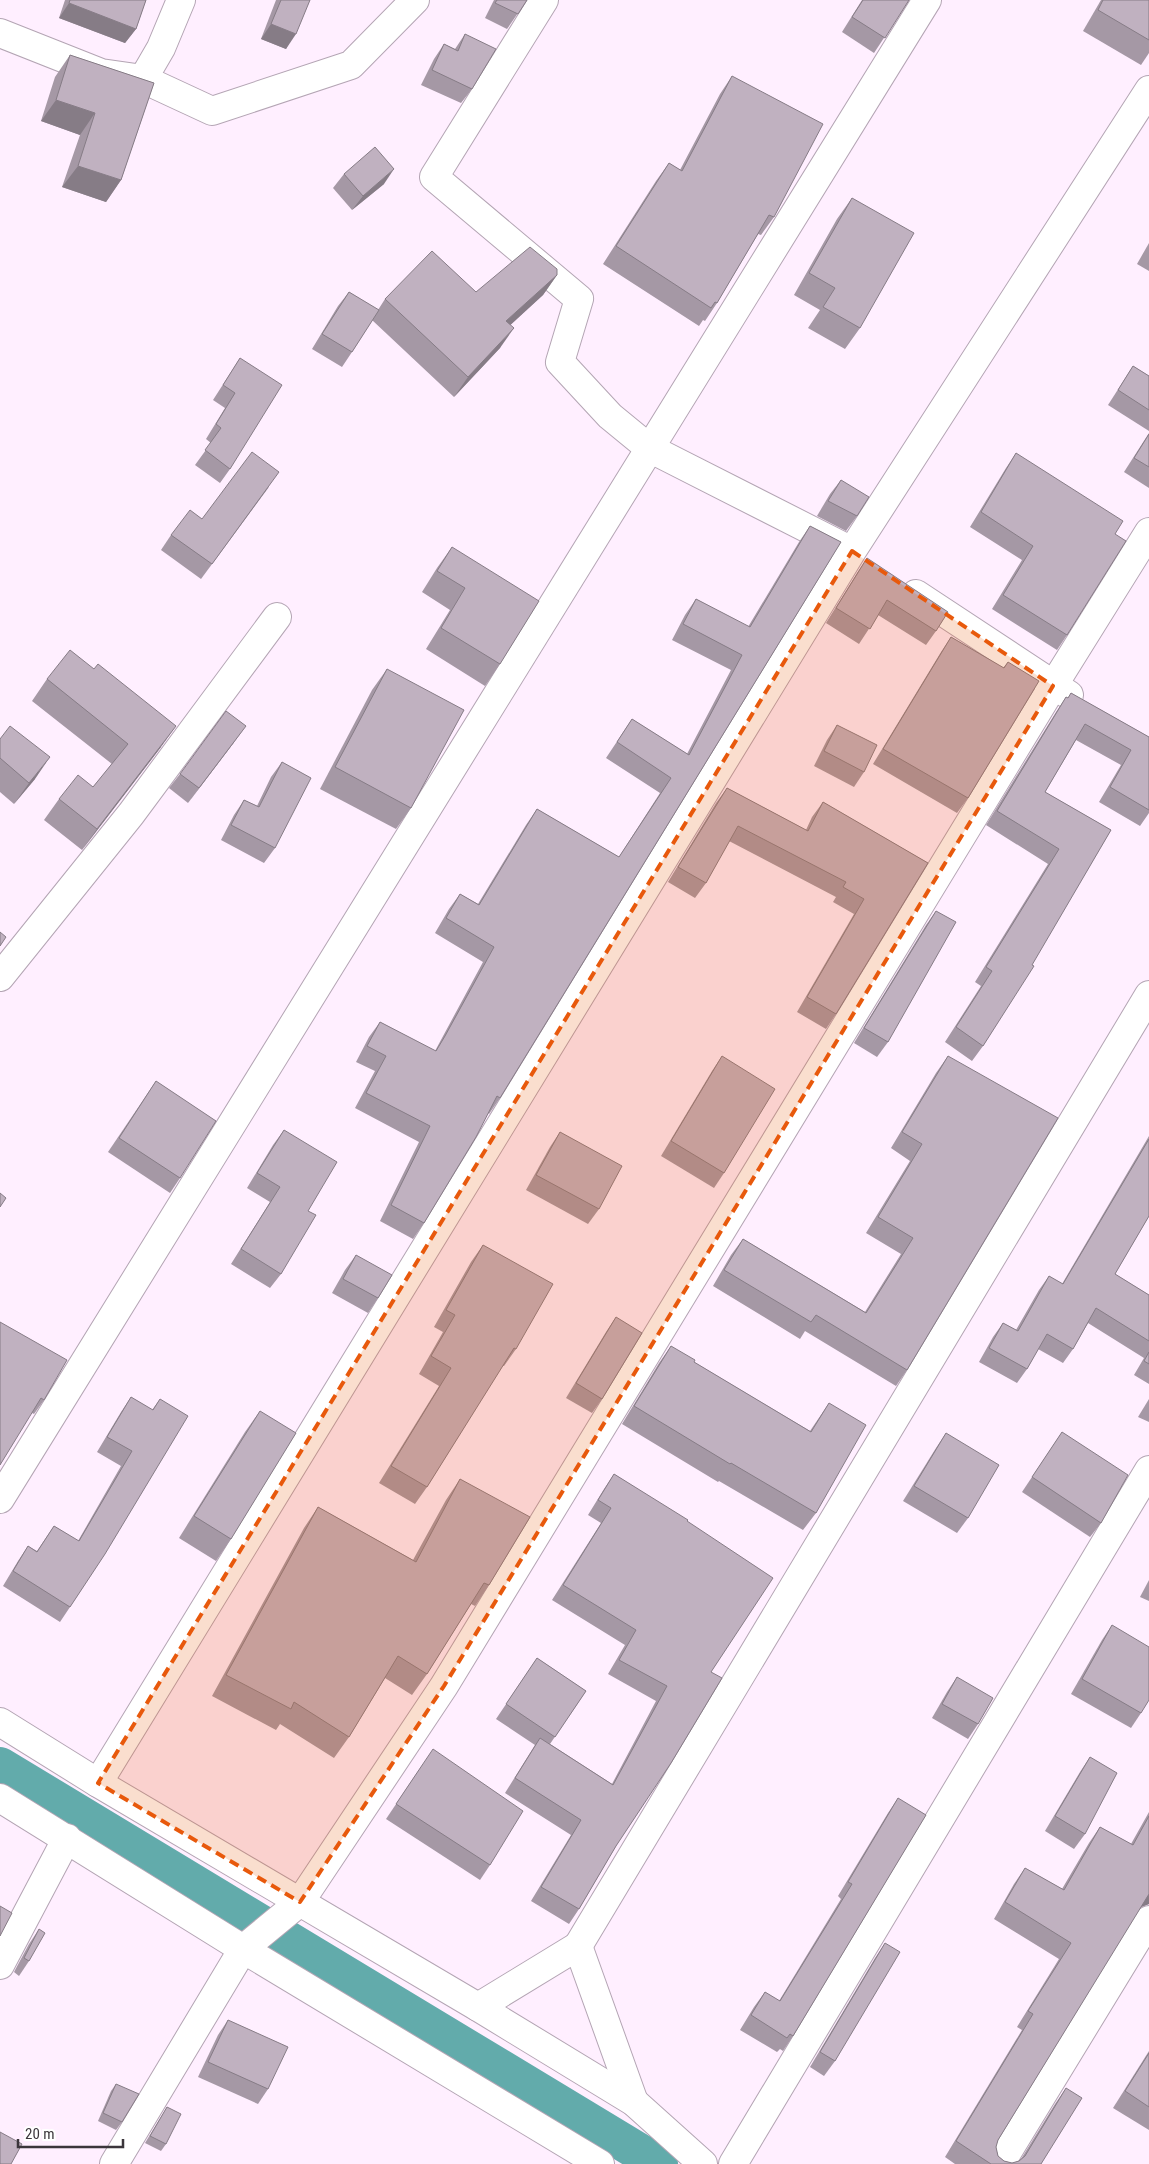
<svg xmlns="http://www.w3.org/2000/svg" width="1149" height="2164" font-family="'Roboto Condensed',sans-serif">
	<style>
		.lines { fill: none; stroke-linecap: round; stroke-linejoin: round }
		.canal { stroke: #62abab; stroke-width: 38 }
		.street-casing { stroke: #b4a5b4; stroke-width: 30 }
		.street { stroke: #fff; stroke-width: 28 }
		.wall { fill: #a598a5 }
		.shaded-wall { fill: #867c86 }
		.building { fill: #c0b1c0; stroke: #867c86 }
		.marked { fill: #e8590c; fill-opacity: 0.2; stroke: #e8590c; stroke-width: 4; stroke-dasharray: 10 6; stroke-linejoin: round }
	</style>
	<rect width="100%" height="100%" fill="#ffefff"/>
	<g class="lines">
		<path class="canal" d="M0,1766L659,2164"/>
		<g class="street-casing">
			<g id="street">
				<path d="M544,0L434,177L579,299L560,362L610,416L649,448L842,546"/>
				<path d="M0,33L101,73L143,79L161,48L181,0"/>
				<path d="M143,79L212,111L351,65L415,0"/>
				<path d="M916,594L1069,695"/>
				<path d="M0,977L131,814L277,617"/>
				<path d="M0,1499L927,0"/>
				<path d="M0,1722L98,1783L478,2007L634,2102L703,2164"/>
				<path d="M98,1783L852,551L1149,90"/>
				<path d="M0,1798L243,1949L600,2164"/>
				<path d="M578,1946L1149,995"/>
				<path d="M0,1965L67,1838"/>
				<path d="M478,2007L578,1946L634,2102"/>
				<path d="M114,2164L243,1949L300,1902L444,1686L1053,686L1149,532"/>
				<path d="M733,2164L1149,1470"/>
				<path d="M1000,2164L1149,1920"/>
			</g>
		</g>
		<use href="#street" class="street"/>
	</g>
	<g class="wall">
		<path d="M65,0H146L136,29L125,43L59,18Z"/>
		<path d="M276,0H310L286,49L261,39Z"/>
		<path d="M494,0H527L507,29L485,18Z"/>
		<path d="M862,0H909L874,53L842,32Z"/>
		<path d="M1101,0H1149V53L1141,65L1083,31Z"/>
		<path d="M465,34L472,89L461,103L421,85L434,59L444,44L455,49Z"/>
		<path d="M70,55L154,83L121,180L106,202L62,187L80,135L41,121L55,77Z"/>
		<path d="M732,76L774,217L761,235L758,234L717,303L705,321L703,320L699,326L603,264L656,181L669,163L680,170L720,94Z"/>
		<path d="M344,174L384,184L352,210L333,188Z"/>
		<path d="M852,198L860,328L845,349L808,328L820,310L794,295L837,219Z"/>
		<path d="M1149,243V271L1137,264Z"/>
		<path d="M557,275L543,295L510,325L500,348L454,397L372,320L352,352L342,367L312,349L338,306L349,292L378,310L385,299L476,292Z"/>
		<path d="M240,358L230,469L220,483L195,465L211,443L206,439L225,408L213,400Z"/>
		<path d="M1133,366L1149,376V431L1108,405Z"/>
		<path d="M1149,433V488L1124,472Z"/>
		<path d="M1016,453L1115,534L1067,635L1057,650L992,609L1022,560L970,527L1006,468Z"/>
		<path d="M841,480L857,516L846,531L817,516L830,494Z"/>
		<path d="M269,487L201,579L161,550L171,535L202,519Z"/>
		<path d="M810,526L841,542L500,1098L489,1114L488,1113L424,1223L413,1239L380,1221L419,1142L355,1108L375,1071L356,1062L369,1037L380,1022L435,1051L483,962L435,933L449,909L460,894L478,904L526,825L537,809L619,857L660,793L606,758L632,719L687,754L731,670L672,640L685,615L696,599L748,627L799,542Z"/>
		<path d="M452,547L500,664L485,686L426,649L450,610L422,592L437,568Z"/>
		<path d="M867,558L936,631L926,645L878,615L859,644L826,623L857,573Z"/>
		<path d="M951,637L1003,668L1008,662L968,798L957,813L873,764L941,652Z"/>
		<path d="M94,669L161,747L82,850L44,820L59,799L93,787L112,764L32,701L47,679Z"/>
		<path d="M387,669L411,808L396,829L320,789L372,690Z"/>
		<path d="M1071,693L1149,737V813L1140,826L1099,802L1121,765L1076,740L1045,792L1111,830L983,1046L972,1061L945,1042L981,986L975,982L1048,864L986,825L1056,712L1066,697L1068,698Z"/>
		<path d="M837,725L864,772L854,787L814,766L827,740Z"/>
		<path d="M0,739L35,779L14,804L0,792Z"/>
		<path d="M235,741L188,803L169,788L180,774Z"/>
		<path d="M282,762L275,848L264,863L221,840L234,815L244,800L257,806L271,777Z"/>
		<path d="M727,788L806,830L812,817L823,802L928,863L836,1014L826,1029L797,1012L854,914L833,902L836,897L729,841L706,883L695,898L668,882L716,803Z"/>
		<path d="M936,911L888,1042L877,1057L854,1043L926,925Z"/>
		<path d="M722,1056L724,1173L714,1188L661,1156L712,1071Z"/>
		<path d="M948,1056L907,1370L896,1386L805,1331L800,1339L713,1286L731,1255L743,1239L865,1312L901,1254L866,1233L910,1161L891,1148L936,1073Z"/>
		<path d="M156,1081L180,1178L170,1193L108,1152Z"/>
		<path d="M284,1130L308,1211L281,1274L270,1288L231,1264L270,1202L247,1188L273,1145Z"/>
		<path d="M560,1132L599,1209L588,1224L526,1190L550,1147Z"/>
		<path d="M1149,1136V1216L1115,1274L1149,1295V1384L1134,1375L1144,1358L1088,1323L1073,1349L1063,1363L1038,1349L1027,1369L1017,1383L979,1362L993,1337L1003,1323L1016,1330L1039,1290L1049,1276L1062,1284Z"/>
		<path d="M483,1245L516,1349L504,1366H502L427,1487L415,1504L379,1483L439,1386L419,1374L443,1332L434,1327L471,1262Z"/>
		<path d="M356,1255L378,1298L368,1313L332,1293L345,1270Z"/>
		<path d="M616,1317L602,1399L592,1413L566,1398L606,1332Z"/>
		<path d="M0,1322L44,1400L34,1414L32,1413Z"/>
		<path d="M671,1346L694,1362L810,1431L829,1403L816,1513L803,1530L719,1481L718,1482L622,1424L659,1363Z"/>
		<path d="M131,1397L152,1410L160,1399L70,1607L60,1622L3,1586L18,1561L28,1546L37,1551L54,1526L78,1541L121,1466L97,1452L121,1412Z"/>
		<path d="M1149,1399V1422L1138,1417Z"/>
		<path d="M260,1411L231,1539L216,1561L179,1538L245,1432Z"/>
		<path d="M1062,1432L1101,1523L1090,1537L1022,1492Z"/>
		<path d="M946,1433L968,1518L957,1533L903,1501L936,1448Z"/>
		<path d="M614,1474L687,1521L711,1672L616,1846L579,1909L569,1924L531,1901L571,1835L505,1793L535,1745L496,1719L537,1658L586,1691L550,1744L612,1784L656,1701L608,1674L625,1645L552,1600L601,1523L588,1515L604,1489Z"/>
		<path d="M460,1479L489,1585L475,1606L471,1604L427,1674L412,1695L385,1678L349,1737L334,1758L280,1724L276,1730L212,1696L304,1528L318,1507L413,1560L446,1500Z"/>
		<path d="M1149,1580V1601L1140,1597Z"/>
		<path d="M1112,1625L1141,1713L1131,1728L1071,1694L1102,1640Z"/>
		<path d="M957,1677L978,1724L968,1739L932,1718L947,1692Z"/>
		<path d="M1090,1757L1085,1834L1074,1849L1045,1831L1080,1772Z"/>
		<path d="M423,1764L490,1865L480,1880L386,1819Z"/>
		<path d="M898,1798L793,2036L783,2051L780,2049L777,2052L740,2030L754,2007L765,1992L779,2001L841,1899L838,1896L888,1813Z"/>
		<path d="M1149,1812V1904L1141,1907L1139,1908L998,2140L996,2147L998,2156L1004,2161L1012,2163L1019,2161L1021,2159L1055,2104L1066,2088L1041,2164H955L945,2157L1022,2030L1017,2027L1059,1959L994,1919L1014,1884L1025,1868L1062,1889L1089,1843L1100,1827L1131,1844Z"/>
		<path d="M39,1929L29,1961L19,1976L14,1972L29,1944Z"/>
		<path d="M885,1943L835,2061L824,2076L810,2067L875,1958Z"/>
		<path d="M228,2020L268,2089L258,2104L198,2077L218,2035Z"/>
		<path d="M1149,2051V2130L1113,2108Z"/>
		<path d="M116,2084L122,2122L116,2130L98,2121L111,2091Z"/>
		<path d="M167,2107L166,2144L161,2151L145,2143Z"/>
	</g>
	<g class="shaded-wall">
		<path d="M69,3L136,29L125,43L59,18Z"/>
		<path d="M271,24L296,34L286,49L261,39Z"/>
		<path d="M56,100L95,113L80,135L41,121Z"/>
		<path d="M78,166L121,180L106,202L62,187Z"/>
		<path d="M394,169L384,184L352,210L363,196Z"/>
		<path d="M557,275L543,295L493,341L506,321Z"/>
		<path d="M514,328L500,348L454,397L468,377Z"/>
		<path d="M176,726L161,747L82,850L97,829Z"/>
		<path d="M246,726L235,741L188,803L199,788Z"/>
		<path d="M50,757L35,779L14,804L29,783Z"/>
		<path d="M1149,1894V1904L1141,1907L1136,1911Z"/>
	</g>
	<g class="building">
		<path d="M70,0H146L136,29L69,3Z"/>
		<path d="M281,0H310L296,34L271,24Z"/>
		<path d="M497,0H527L518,14L495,3Z"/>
		<path d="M863,0H909L885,38L852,17Z"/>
		<path d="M1103,0H1149V40L1098,10Z"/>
		<path d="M465,34L496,49L472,89L432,70L444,44L458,51Z"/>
		<path d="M70,55L154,83L121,180L78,166L95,113L56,100Z"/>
		<path d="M732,76L823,124L774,217L769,215L717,303L715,302L711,308L616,246L669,163L682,171Z"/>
		<path d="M375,147L394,169L363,196L344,174Z"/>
		<path d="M852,198L914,233L860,328L823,307L835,288L809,273Z"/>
		<path d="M530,247L557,269V275L506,321L514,328L468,377L385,299L432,251L476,292Z"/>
		<path d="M349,292L379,310L352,352L322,334Z"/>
		<path d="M240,358L282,385L230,469L205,450L221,428L216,424L235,393L223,385Z"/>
		<path d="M1133,366L1149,376V410L1118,390Z"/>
		<path d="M1149,434V467L1134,458Z"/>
		<path d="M252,452L279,472L212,564L171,535L190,510L202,519Z"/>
		<path d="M1016,453L1123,521L1115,534L1126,541L1067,635L1003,595L1033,546L981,512Z"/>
		<path d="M841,480L869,497L857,516L828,501Z"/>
		<path d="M810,526L841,542L500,1098L497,1096L476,1137L424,1223L391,1205L430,1126L366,1093L386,1056L367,1046L380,1022L436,1051L445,1036L494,947L446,918L460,894L479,905L537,809L619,857L671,778L617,742L632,719L689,755L742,655L683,624L696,599L750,627Z"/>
		<path d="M452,547L539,601L500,664L441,628L465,588L437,571Z"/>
		<path d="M867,558L948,612L936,631L887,600L870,629L836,608Z"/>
		<path d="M951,637L1004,668L1008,662L1039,681L968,798L883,749Z"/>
		<path d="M70,650L94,669L98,664L176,726L97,829L59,799L78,775L93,787L128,744L47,679Z"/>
		<path d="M387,669L464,710L411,808L335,767Z"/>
		<path d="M1071,693L1149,737V810L1110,787L1131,750L1085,724L1045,792L1111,830L1032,965L1034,966L983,1046L956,1027L992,971L986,967L1059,849L997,811L1066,697L1068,698Z"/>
		<path d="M226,711L246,726L199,788L180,774Z"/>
		<path d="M837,725L877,745L864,772L824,751Z"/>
		<path d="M10,726L50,757L29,783L0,758V739Z"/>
		<path d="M282,762L311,778L275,848L231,825L244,800L259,807Z"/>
		<path d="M727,788L808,831L823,802L928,863L836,1014L807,997L864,899L843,887L846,882L738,826L706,883L678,867Z"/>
		<path d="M936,911L956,922L888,1042L864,1028Z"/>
		<path d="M0,932L6,937L0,946Z"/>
		<path d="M722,1056L775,1089L724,1173L671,1141Z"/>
		<path d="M948,1056L1058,1118L907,1370L816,1315L811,1322L724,1270L743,1239L866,1313L913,1238L878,1217L922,1144L902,1132Z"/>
		<path d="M156,1081L216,1121L180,1178L119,1138Z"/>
		<path d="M284,1130L337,1162L308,1211L316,1215L281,1274L241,1249L280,1187L257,1173Z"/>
		<path d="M560,1132L622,1166L599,1209L536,1175Z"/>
		<path d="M1149,1139V1216L1115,1274L1149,1295V1341L1096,1308L1073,1349L1047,1334L1027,1369L989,1348L1003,1323L1018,1331L1049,1276L1063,1284Z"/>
		<path d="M0,1193L6,1198L0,1207Z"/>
		<path d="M483,1245L553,1284L516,1349L514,1348L427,1487L391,1466L451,1368L431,1356L455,1315L446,1310Z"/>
		<path d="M356,1255L392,1275L378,1298L343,1279Z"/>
		<path d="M616,1317L642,1333L602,1399L576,1383Z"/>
		<path d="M0,1322L67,1360L44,1400L41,1398L0,1465Z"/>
		<path d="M671,1346L695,1360L694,1362L811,1432L829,1403L866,1425L816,1513L731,1463L730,1464L634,1406Z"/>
		<path d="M1149,1352V1364L1144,1361Z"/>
		<path d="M131,1397L153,1410L160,1399L188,1416L105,1554L70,1607L13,1571L28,1546L37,1552L54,1526L79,1541L132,1451L107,1437Z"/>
		<path d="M260,1411L296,1433L231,1539L194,1516Z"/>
		<path d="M1062,1432L1128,1475L1101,1523L1032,1477Z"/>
		<path d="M946,1433L999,1465L968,1518L914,1486Z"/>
		<path d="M614,1474L688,1520L687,1521L773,1578L711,1672L722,1678L671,1763L616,1846L579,1909L541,1887L581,1820L515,1778L540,1738L613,1785L667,1686L619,1660L636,1630L563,1585L611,1508L598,1500Z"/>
		<path d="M460,1479L530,1517L489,1585L484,1583L427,1674L398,1656L349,1737L294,1702L291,1709L226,1675L318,1507L416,1562Z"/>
		<path d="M1112,1625L1149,1647V1700L1141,1713L1082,1679Z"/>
		<path d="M537,1658L586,1691L555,1737L506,1704Z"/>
		<path d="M957,1677L993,1698L978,1724L942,1704Z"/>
		<path d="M433,1749L523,1811L490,1865L396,1804Z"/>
		<path d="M1090,1757L1117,1773L1085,1834L1055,1816Z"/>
		<path d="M898,1798L926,1815L793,2036L790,2034L787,2038L751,2015L765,1992L780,2001L852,1884L848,1882Z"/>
		<path d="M1149,1816V1894L998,2140L996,2147L998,2156L1004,2161L1012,2163L1019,2161L1025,2156L1066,2088L1082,2098L1041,2164H991L956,2141L1033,2014L1028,2011L1071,1943L1005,1902L1025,1868L1064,1890L1100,1827L1133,1845Z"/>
		<path d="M0,1906L12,1913L0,1936Z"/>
		<path d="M39,1929L45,1933L29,1961L24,1958Z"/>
		<path d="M885,1943L900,1952L835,2061L820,2052Z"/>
		<path d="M228,2020L288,2047L268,2089L208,2062Z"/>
		<path d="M1149,2053V2107L1125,2091Z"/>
		<path d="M116,2084L139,2094L122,2122L103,2113Z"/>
		<path d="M167,2107L181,2114L166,2144L150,2136Z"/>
		<path d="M0,2132L22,2144L11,2164H0Z"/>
	</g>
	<path class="marked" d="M852,551L1053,686L444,1686L300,1902L98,1783Z"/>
	<path d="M18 2139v8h105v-8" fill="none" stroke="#3b353b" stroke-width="2.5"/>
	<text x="25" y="2139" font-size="15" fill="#3b353b" stroke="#ffffff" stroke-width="4" paint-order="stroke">20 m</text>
</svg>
